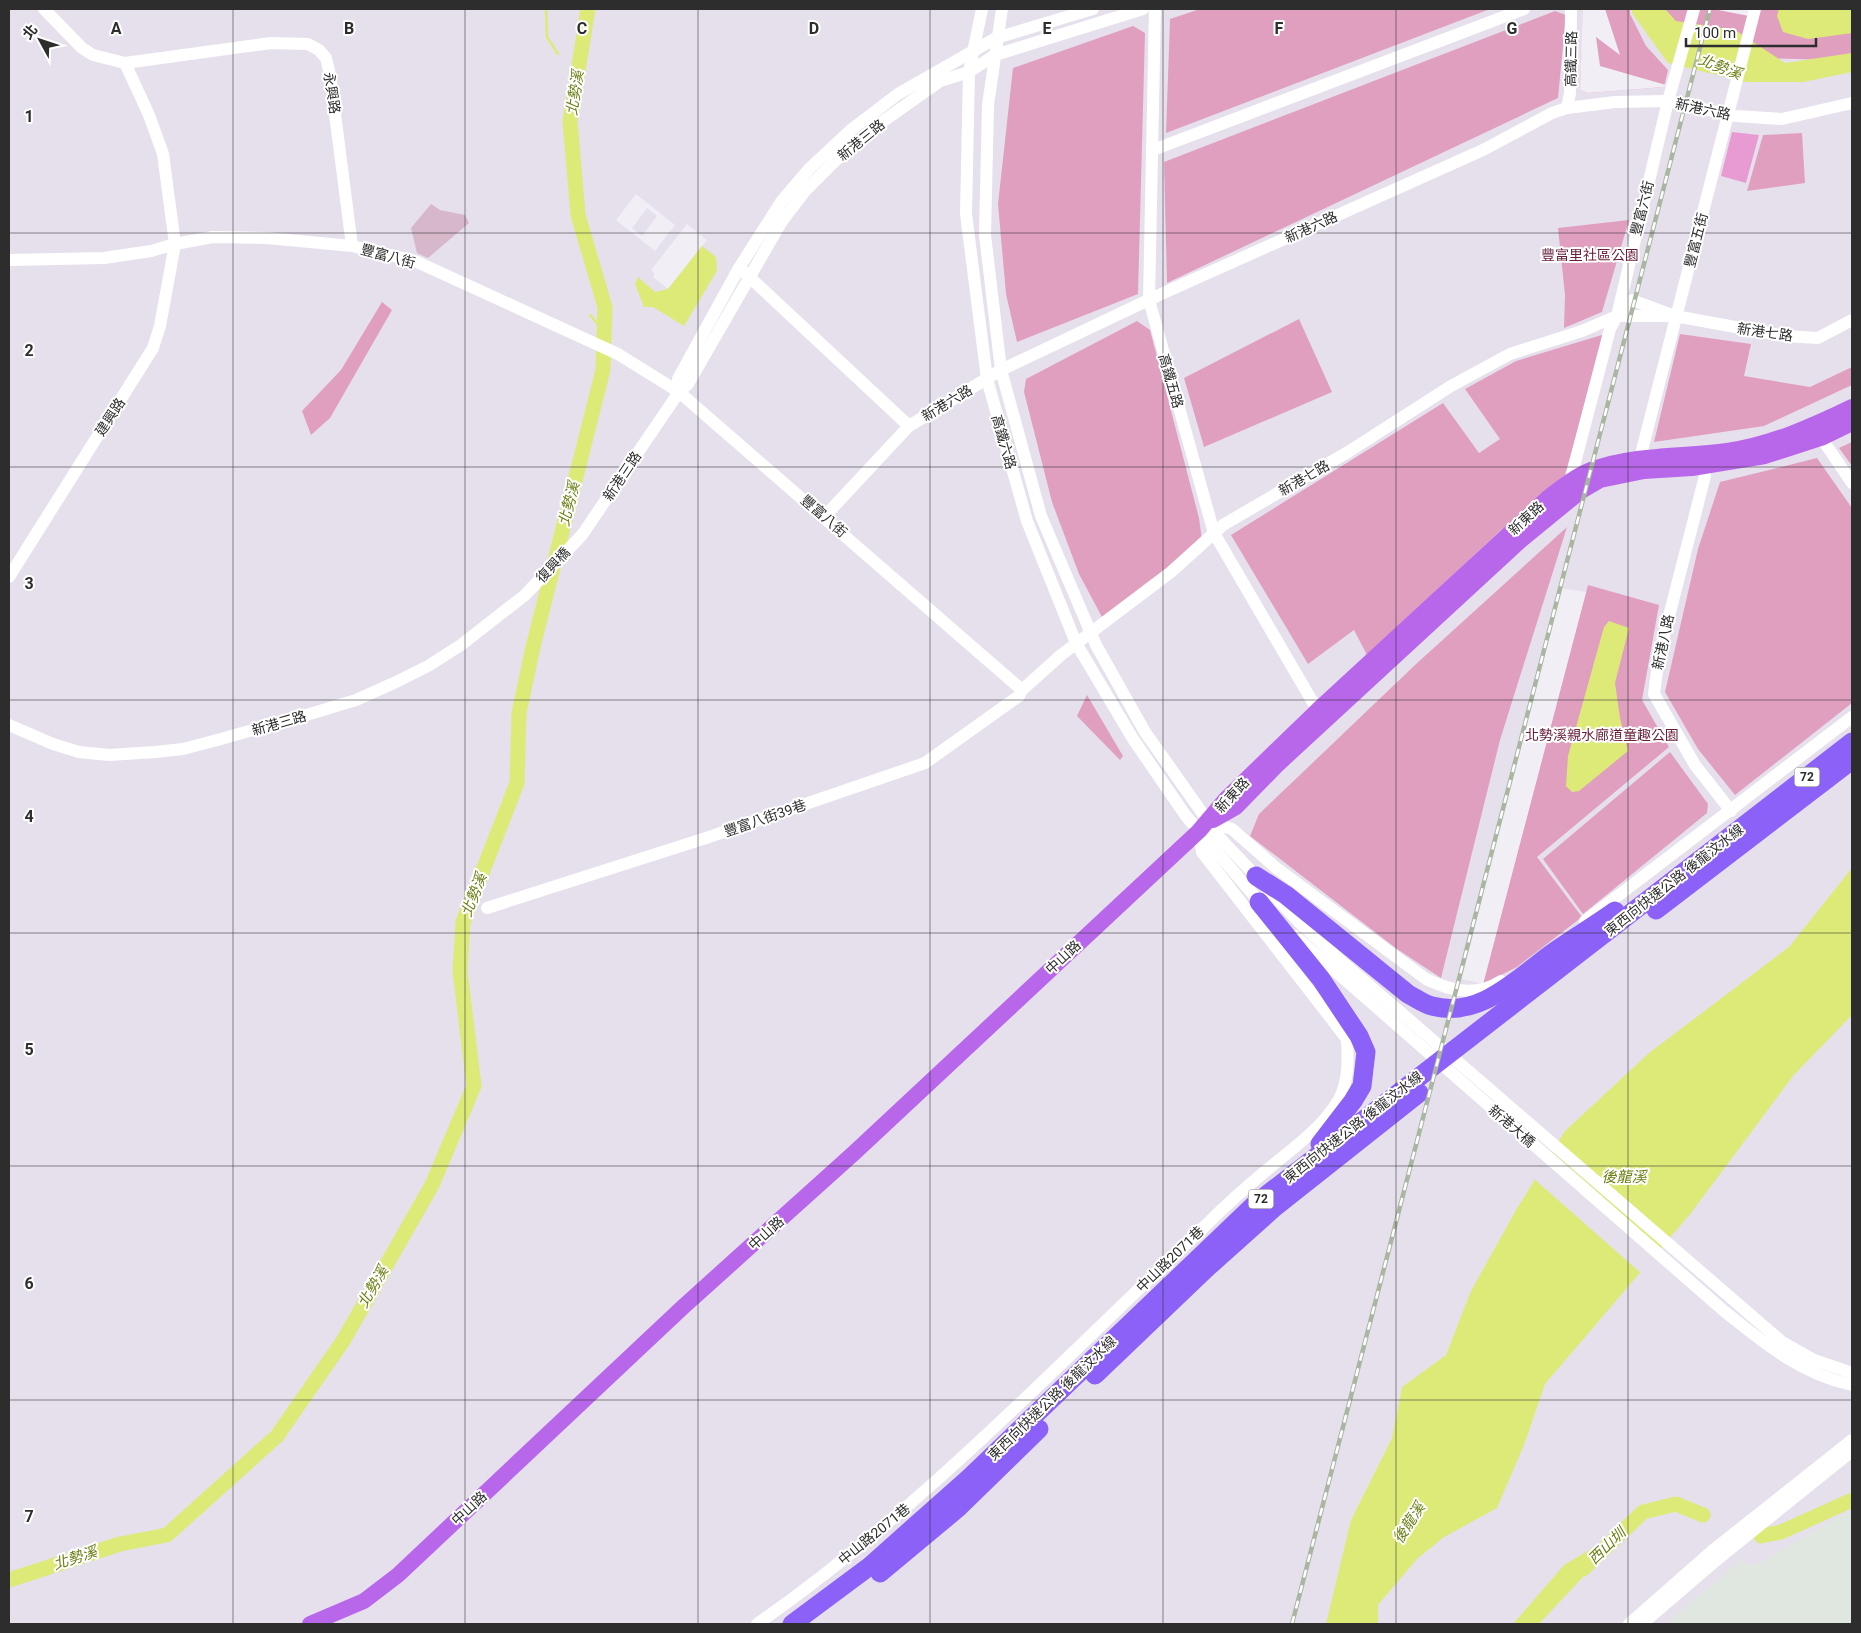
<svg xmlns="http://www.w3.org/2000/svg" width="1861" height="1633" font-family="Roboto,'Noto Sans TC',sans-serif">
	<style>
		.industrial { fill: #e0e7e1 }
		.green { fill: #e19fc0 }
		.cemetery { fill: #d7b8cb }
		.pitch { fill: #e89bd3 }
		.plaza { fill: #f1eef6; fill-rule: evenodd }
		.water { fill: #ddea78 }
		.pier { fill: #e6e0ed }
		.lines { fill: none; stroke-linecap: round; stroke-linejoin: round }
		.stream { stroke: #ddea78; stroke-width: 2.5 }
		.river { stroke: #ddea78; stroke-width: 15 }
		.minor { stroke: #fff; stroke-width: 12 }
		.major { stroke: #b867eb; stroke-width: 16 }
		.highway { stroke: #8b61f8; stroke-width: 19 }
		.rail-casing { stroke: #a8b6a2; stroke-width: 4.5 }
		.rail { stroke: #fff; stroke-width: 2.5; stroke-dasharray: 8; stroke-linecap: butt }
		.grid { fill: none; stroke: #2d2d2d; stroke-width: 1; stroke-opacity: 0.55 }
		.labels { text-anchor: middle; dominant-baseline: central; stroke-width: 4; stroke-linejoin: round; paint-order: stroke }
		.shield { fill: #fff; stroke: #6c6c6c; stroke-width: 1 }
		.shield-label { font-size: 12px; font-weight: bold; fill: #2d2d2d }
		.street-label { font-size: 14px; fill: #2d2d2d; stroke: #fff }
		.park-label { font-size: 14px; fill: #681e39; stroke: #fff }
		.water-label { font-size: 15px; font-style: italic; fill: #6a7f13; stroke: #fff }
		.grid-label { font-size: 16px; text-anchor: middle; font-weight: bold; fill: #2d2d2d; stroke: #fff; stroke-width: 4; stroke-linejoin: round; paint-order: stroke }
	</style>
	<rect width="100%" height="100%" fill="#e6e0ed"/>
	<path class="industrial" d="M1852,1509V1624H1666L1740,1560L1754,1566Z"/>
	<g class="green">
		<path d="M1200,9H1490L1166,133L1170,19Z"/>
		<path d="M1584,9H1630V14L1646,46L1668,70L1664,87L1588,93L1580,90Z"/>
		<path d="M1644,9H1852V55L1831,60L1754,58Z"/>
		<path d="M1555,11L1566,15L1558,98L1167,283L1164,162Z"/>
		<path d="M1133,26L1145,33L1138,294L1017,342L1006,294L998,204L1013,68Z"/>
		<path d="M1802,133L1805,183L1747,191L1763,135Z"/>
		<path d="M1629,220L1602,312L1564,328L1565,295L1558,228Z"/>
		<path d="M382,302L392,310L330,418L311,435L302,411L341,370Z"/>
		<path d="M1299,319L1332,392L1204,447L1184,378Z"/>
		<path d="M1137,321L1150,330L1199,518L1202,540L1122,604L1102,617L1079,574L1052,502L1024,392L1026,379Z"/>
		<path d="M1605,334L1565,475L1501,530L1367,655L1354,630L1308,664L1231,535L1443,403L1479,453L1500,439L1465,389L1516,361Z"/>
		<path d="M1680,334L1751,344L1744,376L1810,387L1852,367V385L1764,426L1654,442Z"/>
		<path d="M1852,442V466L1839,448Z"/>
		<path d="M1817,458L1852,508V703L1735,795L1698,749L1665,692L1698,549L1720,482Z"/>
		<path d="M1567,527L1500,740L1441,978L1397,949L1250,836L1259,814L1415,665Z"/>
		<path d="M1588,585L1659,605L1642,700L1669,747L1537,857L1582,917L1517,967L1483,984Z"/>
		<path d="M1087,695L1123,756L1120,760L1077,716Z"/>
		<path d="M1670,752L1708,804L1707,813L1583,914L1543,859Z"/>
	</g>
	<path class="cemetery" d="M431,204L440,210L465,215L469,223L428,258L417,253L411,228Z"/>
	<path class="pitch" d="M1732,132L1759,135L1746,183L1721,176Z"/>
	<g class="plaza">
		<path d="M1583,9H1605L1620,55L1596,37L1600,66L1666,85L1664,87L1588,93L1580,90Z"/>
		<path d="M1713,9H1751L1749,16Z"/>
		<path d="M636,194L675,225L655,251L616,220ZM647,208L657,216L642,236L632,228Z"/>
		<path d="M687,224L707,240L668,289L653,277L655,273L651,270Z"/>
		<path d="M1559,588L1586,592L1483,984L1462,979Z"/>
	</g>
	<g class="water">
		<path d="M1632,9H1665L1676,21L1735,30L1785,63L1852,53V72L1803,82H1746L1668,63L1632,13Z"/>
		<path d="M1779,9H1852V33L1808,39L1783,32L1777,16Z"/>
		<path d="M702,246L716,257L717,271L684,326L653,307H644L635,284L638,277L655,292L668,289Z"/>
		<path d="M1609,621L1629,628L1615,683L1620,718L1628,751L1579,791L1572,792L1566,786L1568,756L1604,627Z"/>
		<path d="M1852,868V1015L1793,1076L1691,1213L1545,1384L1524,1445L1497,1508L1444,1537L1417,1559L1378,1605V1624H1326L1351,1520L1392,1438L1402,1387L1446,1355L1471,1291L1516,1210L1565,1131L1649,1053L1789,947Z"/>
		<path d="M1596,1546L1599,1560L1539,1624H1513L1564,1565Z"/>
	</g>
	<path class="pier" d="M1550,1150L1663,1250L1642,1274L1533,1178Z"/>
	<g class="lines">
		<g class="stream">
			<path d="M546,9L547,37L558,54"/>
			<path d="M590,315L604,331"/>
		</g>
		<g class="river">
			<path d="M1761,1536L1781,1532L1852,1500"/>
			<path d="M1583,1569L1643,1512L1676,1504L1703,1515"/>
			<path d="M9,1580L120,1544L167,1535L277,1436L343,1341L432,1185L474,1086L460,971L463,922L517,783L519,713L533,647L603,370L605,307L578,215L570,121L588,9"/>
		</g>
		<g class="minor">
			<path d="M982,9L969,72L966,214L987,379L1027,521L1076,643L1133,739L1186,816L1264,907"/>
			<path d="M1002,9L988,105L985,235L1001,370L1041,516L1096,645L1145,732L1220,838L1299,922L1340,960L1782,1342L1814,1360L1852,1373"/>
			<path d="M1155,9L1149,300L1214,533L1322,718"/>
			<path d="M125,63L271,43L308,44L319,50L326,58L330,75L352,246"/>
			<path d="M1567,108L1570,93L1571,9"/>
			<path d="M1153,150L1524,9"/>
			<path d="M9,260L104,258L151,251L175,244L213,237L267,238L352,246L415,261L618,354L679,392L1022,690"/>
			<path d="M743,271L909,426"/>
			<path d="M1617,316H1670"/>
			<path d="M679,392L678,379L739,268L781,202L809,169L852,129L898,94L996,38L1093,9"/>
			<path d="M1816,430L1852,483"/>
			<path d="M1704,458L1705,476L1659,655L1654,694L1695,765L1731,811"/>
			<path d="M1642,466L1640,458L1755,9"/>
			<path d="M1574,487L1572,474L1610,329L1617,316L1668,101L1694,9"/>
			<path d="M825,516L909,426L1001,370L1159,295L1483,150L1552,113L1567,108L1615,102L1668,101L1735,116L1782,119L1852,103"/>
			<path d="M9,577L153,348L160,326L175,244L163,154L149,115L125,63L93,55L82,48L44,9"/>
			<path d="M9,725L53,744L79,752L109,755L155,752L183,749L221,739L313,713L356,700L396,682L428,666L461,645L525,595L582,535L679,392L688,384L782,221L805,191L836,160L882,122L940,81L969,72L995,55L1143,9"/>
			<path d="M1209,822L1232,829L1275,867L1426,979C1451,991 1476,997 1501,981"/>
			<path d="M487,908L706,838L925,763L1019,696L1022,690L1061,655L1171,572L1223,525L1348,452L1451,386L1510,354L1582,331L1617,316L1632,300L1675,316L1785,336L1818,338L1852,320"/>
			<path d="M1585,921L1852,717"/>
			<path d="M1295,936L1724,1311C1764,1343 1801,1374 1852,1385"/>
			<path d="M757,1624C921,1510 1059,1363 1205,1226C1225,1206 1246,1187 1268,1169C1292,1149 1321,1129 1338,1101C1349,1082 1348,1060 1347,1039L1202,852L1199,831"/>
			<path d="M1629,1624L1712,1551L1852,1440"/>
			<path d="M1642,1624L1719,1558L1852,1451"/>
		</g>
		<g class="major">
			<path d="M1213,820L1236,807L1278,764L1521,540L1581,491L1600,480L1644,471L1692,468L1765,456L1821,438L1852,423"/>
			<path d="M310,1624L364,1601L398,1575L683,1307L854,1153L1199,831L1226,799L1318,710L1549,497C1562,487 1576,476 1591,470C1633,454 1682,457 1727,451C1770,445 1813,426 1852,407"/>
		</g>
		<g class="highway">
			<path d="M1256,876L1286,895L1408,994C1416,998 1424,1004 1432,1006C1479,1019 1517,979 1551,954C1572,939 1594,926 1615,911"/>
			<path d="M1259,902L1321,979L1359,1036L1366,1052L1362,1086L1353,1101L1320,1144"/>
			<path d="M1656,910L1852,760"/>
			<path d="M1095,1375L1208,1267L1275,1207L1419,1093"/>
			<path d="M880,1573L958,1508L1039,1429"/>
			<path d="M792,1624L870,1566L969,1478L1255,1204L1852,742"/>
		</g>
		<g class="rail-casing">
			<path id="rail" d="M1292,1624L1710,9"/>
		</g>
		<use href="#rail" class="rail"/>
	</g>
	<path class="grid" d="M233,9V1624M465,9V1624M698,9V1624M930,9V1624M1163,9V1624M1396,9V1624M1628,9V1624M9,233H1852M9,467H1852M9,700H1852M9,933H1852M9,1166H1852M9,1400H1852"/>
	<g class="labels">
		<g class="shield">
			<rect x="1794.5" y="767.5" width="25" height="19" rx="4"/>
			<rect x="1248.5" y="1189.5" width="25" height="19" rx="4"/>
		</g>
		<g class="shield-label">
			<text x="1807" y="777">72</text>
			<text x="1261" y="1199">72</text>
		</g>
		<g class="street-label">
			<text transform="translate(1571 59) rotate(-89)">高鐵三路</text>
			<text transform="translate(332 93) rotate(81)">永興路</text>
			<text transform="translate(1703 109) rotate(12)">新港六路</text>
			<text transform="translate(861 140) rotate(-39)">新港三路</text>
			<text transform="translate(1642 208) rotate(-76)">豐富六街</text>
			<text transform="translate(1311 227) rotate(-24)">新港六路</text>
			<text transform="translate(1696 240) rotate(-76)">豐富五街</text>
			<text transform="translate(388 256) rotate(15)">豐富八街</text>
			<text transform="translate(1765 332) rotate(8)">新港七路</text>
			<text transform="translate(1171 381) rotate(74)">高鐵五路</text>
			<text transform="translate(947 403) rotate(-31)">新港六路</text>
			<text transform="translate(110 417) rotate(-57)">建興路</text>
			<text transform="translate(1004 442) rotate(74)">高鐵六路</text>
			<text transform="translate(622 476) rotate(-56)">新港三路</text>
			<text transform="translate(1304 478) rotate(-30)">新港七路</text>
			<text transform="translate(824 516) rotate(41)">豐富八街</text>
			<text transform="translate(1526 518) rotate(-43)">新東路</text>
			<text transform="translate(553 565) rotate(-47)">復興橋</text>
			<text transform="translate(1663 642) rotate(-78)">新港八路</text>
			<text transform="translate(279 723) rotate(-16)">新港三路</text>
			<text transform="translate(1232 795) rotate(-47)">新東路</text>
			<text transform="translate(765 818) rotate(-19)">豐富八街39巷</text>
			<text transform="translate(1674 880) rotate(-38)">東西向快速公路 後龍汶水線</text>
			<text transform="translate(1063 957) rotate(-43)">中山路</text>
			<text transform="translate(1512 1126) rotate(41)">新港大橋</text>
			<text transform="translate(1353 1127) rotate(-38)">東西向快速公路 後龍汶水線</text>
			<text transform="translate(766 1233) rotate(-42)">中山路</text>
			<text transform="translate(1170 1259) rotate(-44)">中山路2071巷</text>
			<text transform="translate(1052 1398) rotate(-44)">東西向快速公路 後龍汶水線</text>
			<text transform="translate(469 1508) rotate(-43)">中山路</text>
			<text transform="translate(874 1534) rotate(-39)">中山路2071巷</text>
		</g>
		<g class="park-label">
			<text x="1590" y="255">豐富里社區公園</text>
			<text x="1602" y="735">北勢溪親水廊道童趣公園</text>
		</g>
		<g class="water-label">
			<text transform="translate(1720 67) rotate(21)">北勢溪</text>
			<text transform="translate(575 93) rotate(-81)">北勢溪</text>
			<text transform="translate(569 504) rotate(-76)">北勢溪</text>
			<text transform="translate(474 895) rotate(-69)">北勢溪</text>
			<text x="1624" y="1177">後龍溪</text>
			<text transform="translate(373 1287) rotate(-60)">北勢溪</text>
			<text transform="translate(1409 1523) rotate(-57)">後龍溪</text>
			<text transform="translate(1607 1546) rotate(-44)">西山圳</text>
			<text transform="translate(75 1558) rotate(-18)">北勢溪</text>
		</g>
	</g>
	<g class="grid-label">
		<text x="116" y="34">A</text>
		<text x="349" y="34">B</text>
		<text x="582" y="34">C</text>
		<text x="814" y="34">D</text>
		<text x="1047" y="34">E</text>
		<text x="1279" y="34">F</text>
		<text x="1512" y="34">G</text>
		<text x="29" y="122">1</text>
		<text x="29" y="356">2</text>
		<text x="29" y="589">3</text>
		<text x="29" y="822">4</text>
		<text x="29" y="1055">5</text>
		<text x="29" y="1289">6</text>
		<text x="29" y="1522">7</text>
	</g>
	<rect width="1861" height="1633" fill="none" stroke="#2d2d2d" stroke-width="20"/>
	<g transform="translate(40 40) rotate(310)" stroke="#ffffff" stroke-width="4" paint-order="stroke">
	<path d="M0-4L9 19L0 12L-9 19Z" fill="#2d2d2d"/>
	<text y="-8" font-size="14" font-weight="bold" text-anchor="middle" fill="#2d2d2d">北</text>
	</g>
	<path d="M1686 38v8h130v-8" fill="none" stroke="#2d2d2d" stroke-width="2.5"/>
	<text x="1694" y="38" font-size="15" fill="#2d2d2d" stroke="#ffffff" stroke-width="4" paint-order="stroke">100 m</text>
</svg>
